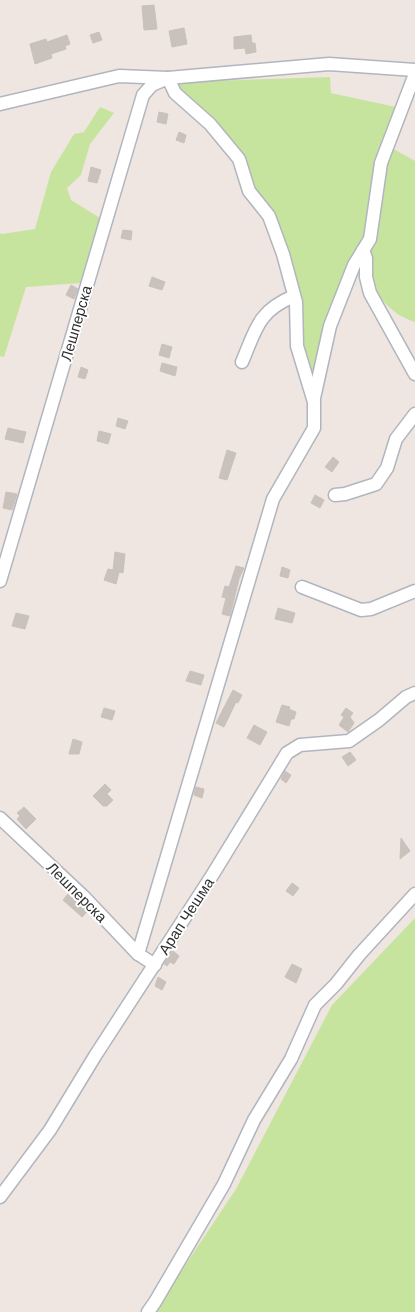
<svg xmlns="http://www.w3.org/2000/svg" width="415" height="1312" font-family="Helvetica,sans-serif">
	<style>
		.green { fill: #c7e49e }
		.building { fill: #c8c1bc; stroke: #cbc1ba }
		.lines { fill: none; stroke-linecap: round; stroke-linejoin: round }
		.minor-casing { stroke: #b1b6be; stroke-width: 15 }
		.minor { stroke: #fff; stroke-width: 12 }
		.labels { text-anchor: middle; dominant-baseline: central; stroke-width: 4; stroke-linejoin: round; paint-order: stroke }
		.street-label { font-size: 15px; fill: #2e2e2e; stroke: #fff }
	</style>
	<rect width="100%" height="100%" fill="#efe6e1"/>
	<g class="green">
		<path d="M330,77L331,93L396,107L383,143L415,161V322C395,316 378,300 372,280C368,268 370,252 370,240L354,265L314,402L283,254L239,159L175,93L182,82Z"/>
		<path d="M100,107L114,113L90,144L81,175L67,188L71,200L100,218L80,283L26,287L4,357L0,356V233L2,234L35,229L51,172L74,134L84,132Z"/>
		<path d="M415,918V1312H154L236,1189L332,1005Z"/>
	</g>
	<g class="building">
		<path d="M154,5L157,29L144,30L142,6Z"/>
		<path d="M184,28L187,44L172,47L169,31Z"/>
		<path d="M99,32L102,40L93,43L90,35Z"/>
		<path d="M67,35L70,44L65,46L66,49L51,54L52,58L35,64L30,44L46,39L47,42Z"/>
		<path d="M251,35L252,43H255L256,52L246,54L245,48L234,49V37Z"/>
		<path d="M159,112L168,114L166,124L157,122Z"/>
		<path d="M179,132L186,135L184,143L176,140Z"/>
		<path d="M91,167L101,170L97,183L88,181Z"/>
		<path d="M123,230L132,231L131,240L121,238Z"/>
		<path d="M152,277L165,282L162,290L149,286Z"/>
		<path d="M71,285L78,289L74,299L66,295Z"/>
		<path d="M162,344L172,347L169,358L159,355Z"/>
		<path d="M162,363L177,367L175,376L160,371Z"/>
		<path d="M81,367L88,370L85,379L78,377Z"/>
		<path d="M118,418L128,421L125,429L116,426Z"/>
		<path d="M8,428L26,432L23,443L5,439Z"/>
		<path d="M99,431L111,434L108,444L97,441Z"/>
		<path d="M227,450L236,453L227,480L219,478Z"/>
		<path d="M333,457L339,462L332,472L325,467Z"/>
		<path d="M6,492L17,494L12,510L3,508Z"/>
		<path d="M315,495L324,500L320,508L311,503Z"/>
		<path d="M115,552L125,554L123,573L119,572L116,584L104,580L108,569L113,570Z"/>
		<path d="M236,566L244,568L239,579L230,616L222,614L226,598L222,597L225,586L229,587Z"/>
		<path d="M282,567L290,570L288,578L280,576Z"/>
		<path d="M278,608L295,613L292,623L275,619Z"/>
		<path d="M16,613L29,616L25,629L12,626Z"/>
		<path d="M190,671L204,675L201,685L186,681Z"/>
		<path d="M233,690L242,695L238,703L236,702L224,727L216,723Z"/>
		<path d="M282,705L290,707L289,709L296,712L294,719H291L289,726L276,722Z"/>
		<path d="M104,708L115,711L112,720L101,717Z"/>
		<path d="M346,708L353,713L350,717L354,723L348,732L339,725L344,717L341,715Z"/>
		<path d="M254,725L267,732L260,745L247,738Z"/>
		<path d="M73,739L82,742L79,754H69Z"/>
		<path d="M350,752L356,760L348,766L342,757Z"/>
		<path d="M285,771L291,775L286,783L281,779Z"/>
		<path d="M105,784L111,790L107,794L113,800L107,806H103L93,796Z"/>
		<path d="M196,787L204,789L202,798L194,795Z"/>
		<path d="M24,807L36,819L26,829L17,819L20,816L17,813Z"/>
		<path d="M401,838L410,851L400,859Z"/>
		<path d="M292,883L299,888L293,896L286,891Z"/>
		<path d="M68,894L87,912L82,917L63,900Z"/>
		<path d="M173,951L179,956L174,964L170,962L167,966L164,964Z"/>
		<path d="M292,964L302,969L296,983L285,977Z"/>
		<path d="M158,977L166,982L162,990L155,986Z"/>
	</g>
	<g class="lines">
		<g class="minor-casing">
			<g id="minor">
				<path d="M0,104L119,76L168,78L329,64L415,70"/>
				<path d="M363,250L366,258V277L370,293L415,374"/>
				<path d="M242,362C256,329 258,311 294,296"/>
				<path d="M314,398L330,326L354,265L370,239L381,163L415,74"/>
				<path d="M335,495L345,494L376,484L387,468L396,439L415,414"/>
				<path d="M0,581L143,95L152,85L168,78"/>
				<path d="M302,587L361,610L371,609L415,591"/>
				<path d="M0,818L83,896L138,954L155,965"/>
				<path d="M138,954L273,499L314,428V402L297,346L296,302L283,254L269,216L249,191L239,159L210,124L175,93L168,78"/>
				<path d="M0,1197L50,1130L95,1056L213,874L287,753L300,745L349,741L379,720L406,697L415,693"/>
				<path d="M148,1312L155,1302L224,1184L254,1120L291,1059L315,1005L336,984L359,955L415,894"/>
			</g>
		</g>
		<use href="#minor" class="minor"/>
	</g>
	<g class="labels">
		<g class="street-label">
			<text transform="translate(76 323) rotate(-74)">Лешперска</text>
			<text transform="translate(77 892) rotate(45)">Лешперска</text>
			<text transform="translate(186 916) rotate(-57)">Арап Чешма</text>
		</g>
	</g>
</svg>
